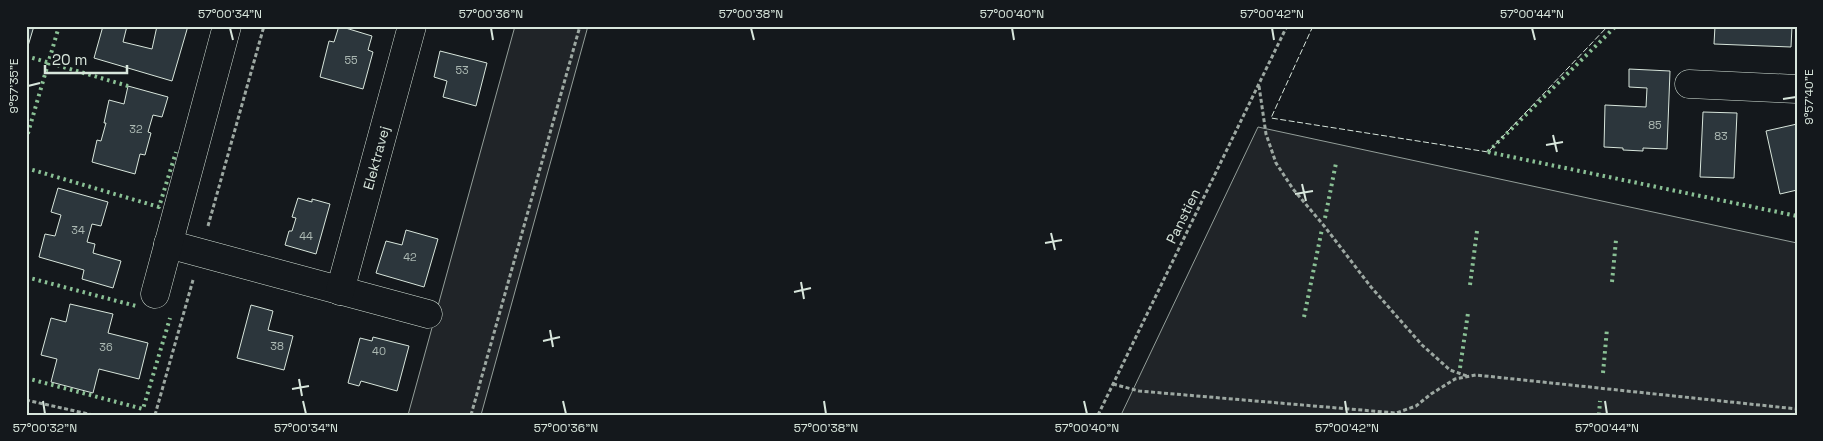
<svg xmlns="http://www.w3.org/2000/svg" width="1823" height="441" font-family="'Space Grotesk',sans-serif">
	<style>
		.green { fill: #202428; stroke: #939e99 }
		.building { fill: #2c363c; stroke: #d8e6dc }
		.lines { fill: none; stroke-linecap: round; stroke-linejoin: round }
		.minor-casing { stroke: #d8e6dc; stroke-width: 29 }
		.path { stroke: #9da8a2; stroke-width: 3; stroke-dasharray: 4 2.5; stroke-linecap: butt }
		.minor { stroke: #14181c; stroke-width: 28 }
		.hedge { stroke: #8ac095; stroke-width: 4; stroke-dasharray: 2.5 4; stroke-linecap: butt }
		.fence { stroke: #d8e6dc; stroke-width: 1; stroke-dasharray: 6 2.5; stroke-linecap: butt }
		.ticks { fill: none; stroke: #d8e6dc; stroke-width: 2 }
		.labels { text-anchor: middle; dominant-baseline: central; stroke-width: 4; stroke-linejoin: round; paint-order: stroke }
		.number-label { font-size: 11px; fill: #adbab4 }
		.street-label { font-size: 14px; fill: #d8e6dc; stroke: #14181c }
		.neatline { fill: none; stroke: #d8e6dc; stroke-width: 2 }
		.ticks-label { font-size: 12px; text-anchor: middle; fill: #d8e6dc }
	</style>
	<rect width="100%" height="100%" fill="#14181c"/>
	<g class="green">
		<path d="M515,26H588L481,415H408Z"/>
		<path d="M1258,127L1797,243V415H1121Z"/>
	</g>
	<g class="building">
		<path d="M26,26H34L28,46L26,45Z"/>
		<path d="M103,26H127L123,42L152,49L157,26H188L172,81L94,58Z"/>
		<path d="M339,26L372,36L368,50L373,52L363,89L320,77L329,41L334,42Z"/>
		<path d="M1715,26H1792L1791,47L1714,44Z"/>
		<path d="M440,51L487,63L476,106L443,97L447,81L434,77Z"/>
		<path d="M1629,69L1670,71L1667,149L1643,148V151L1623,150V148L1604,147L1605,105L1646,107L1647,88L1629,87Z"/>
		<path d="M128,86L168,97L162,117L153,115L148,132L151,133L145,155L140,154L135,174L92,162L97,140L101,141L106,123H104L109,100L124,104Z"/>
		<path d="M1703,112L1737,113L1734,178L1700,177Z"/>
		<path d="M1797,124V190L1780,194L1766,131Z"/>
		<path d="M58,188L108,202L101,226L92,224L87,242L95,244L93,253L121,261L113,288L82,279L84,270L39,257L45,234L55,236L61,215L51,212Z"/>
		<path d="M298,198L312,202V199L330,204L316,254L285,245L289,231H292L296,218L292,217Z"/>
		<path d="M406,230L438,239L424,287L376,273L386,241L402,245Z"/>
		<path d="M70,304L113,314L108,333L148,343L139,379L99,369L93,393L51,382L57,359L41,355L51,318L66,322Z"/>
		<path d="M251,305L273,311L268,330L293,336L284,370L237,358Z"/>
		<path d="M373,337L409,346L397,391L361,381L359,386L348,383L360,338L372,341Z"/>
	</g>
	<g class="lines">
		<g class="minor-casing">
			<g id="minor">
				<path d="M1689,84L1797,89"/>
				<path d="M168,244L428,314"/>
				<path id="s1" d="M340,291L412,26"/>
				<path d="M155,294L227,26"/>
			</g>
		</g>
		<g class="path">
			<path d="M1259,86L1266,134L1276,163L1293,189L1325,227L1371,287L1422,345L1450,370L1467,376"/>
			<path d="M208,226L264,26"/>
			<path d="M1113,384L1139,391L1396,413L1416,406L1431,394L1455,379L1476,375L1797,409"/>
			<path d="M26,400L93,415"/>
			<path d="M155,415L193,280"/>
			<path d="M471,415L580,26"/>
			<path d="M1098,415L1287,26"/>
		</g>
		<use href="#minor" class="minor"/>
		<g class="hedge">
			<path d="M26,56L128,86"/>
			<path d="M26,140L59,26"/>
			<path d="M1488,152L1797,216"/>
			<path d="M1488,152L1616,26"/>
			<path d="M26,168L159,207L176,152"/>
			<path d="M1325,218L1336,163"/>
			<path d="M26,277L136,306"/>
			<path d="M1612,282L1616,240"/>
			<path d="M1470,285L1477,231"/>
			<path d="M1304,317L1322,229"/>
			<path d="M1460,368L1468,313"/>
			<path d="M1603,373L1607,329"/>
			<path d="M26,378L143,409L170,318"/>
			<path d="M1599,415L1600,401"/>
			<path d="M1650,415V413"/>
		</g>
		<path class="fence" d="M1313,26L1271,118L1488,152L1608,26"/>
	</g>
	<path class="ticks" d="M230,28L233,40M491,28L493,40M751,28L754,40M1012,28L1014,40M1272,28L1274,40M1532,28L1535,40M28,86L40,83M1783,99L1796,97M1553,135L1557,152M1546,145L1563,142M1302,184L1306,201M1295,194L1313,191M1051,233L1055,250M1045,243L1062,240M801,282L804,299M794,292L811,288M550,330L553,347M543,341L560,337M299,379L302,396M292,389L309,386M43,401L45,414M303,401L306,414M563,401L566,414M824,401L826,414M1084,401L1087,414M1345,401L1347,414M1605,401L1607,414"/>
	<g class="labels">
		<g class="number-label">
			<text x="351" y="60">55</text>
			<text x="462" y="70">53</text>
			<text x="1655" y="125">85</text>
			<text x="136" y="129">32</text>
			<text x="1721" y="136">83</text>
			<text x="78" y="230">34</text>
			<text x="306" y="236">44</text>
			<text x="410" y="257">42</text>
			<text x="277" y="346">38</text>
			<text x="106" y="347">36</text>
			<text x="379" y="351">40</text>
		</g>
		<g class="street-label">
			<text stroke="none"><textPath href="#s1" startOffset="138">Elektravej</textPath></text>
			<text transform="translate(1183 216) rotate(-64)">Panstien</text>
		</g>
	</g>
	<rect width="1823" height="441" fill="none" stroke="#14181c" stroke-width="55"/>
	<path d="M45 65v8h82v-8" fill="none" stroke="#d8e6dc" stroke-width="2.5"/>
	<text x="52" y="65" font-size="15" fill="#d8e6dc" stroke="#14181c" stroke-width="4" paint-order="stroke">20 m</text>
	<rect x="28" y="28" width="1768" height="386" class="neatline"/>
	<g class="ticks-label">
		<text x="230" y="18">57°00'34"N</text>
		<text x="491" y="18">57°00'36"N</text>
		<text x="751" y="18">57°00'38"N</text>
		<text x="1012" y="18">57°00'40"N</text>
		<text x="1272" y="18">57°00'42"N</text>
		<text x="1532" y="18">57°00'44"N</text>
		<text transform="translate(14 86) rotate(-90)" y="4">9°57'35"E</text>
		<text transform="translate(1809 97) rotate(-90)" y="4">9°57'40"E</text>
		<text x="45" y="432">57°00'32"N</text>
		<text x="306" y="432">57°00'34"N</text>
		<text x="566" y="432">57°00'36"N</text>
		<text x="826" y="432">57°00'38"N</text>
		<text x="1087" y="432">57°00'40"N</text>
		<text x="1347" y="432">57°00'42"N</text>
		<text x="1607" y="432">57°00'44"N</text>
	</g>
</svg>
